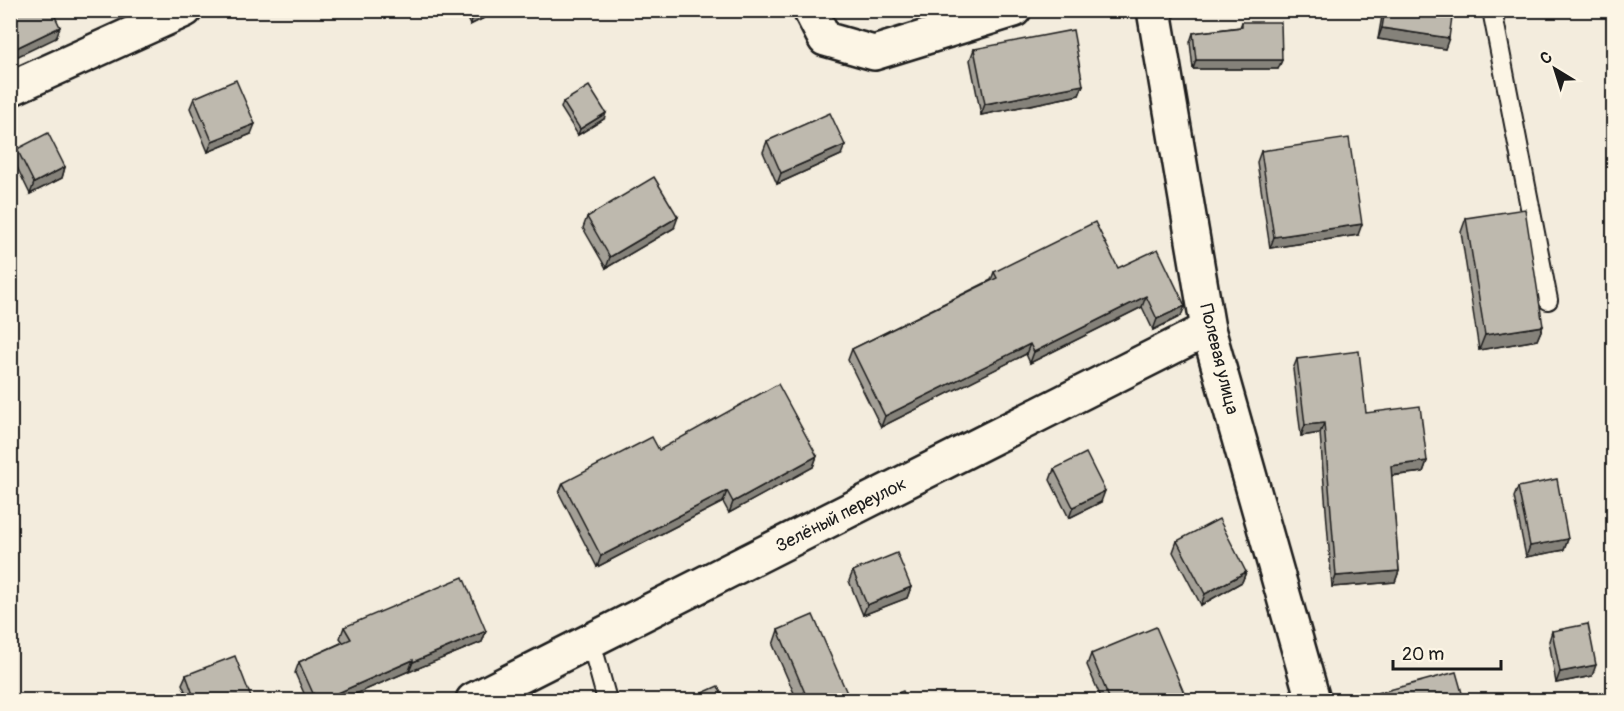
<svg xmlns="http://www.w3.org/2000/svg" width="1624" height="711" font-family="Pangolin,sans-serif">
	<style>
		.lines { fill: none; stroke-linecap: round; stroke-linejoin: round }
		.service-casing { stroke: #1c1c1c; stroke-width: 22 }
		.minor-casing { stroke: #1c1c1c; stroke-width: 38 }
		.service { stroke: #fcf5e5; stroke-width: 18 }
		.minor { stroke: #fcf5e5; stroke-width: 33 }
		.wall { fill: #a39f96; stroke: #1c1c1c; stroke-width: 1.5 }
		.shaded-wall { fill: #85827a; stroke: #1c1c1c; stroke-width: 1.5 }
		.building { fill: #beb9ae; stroke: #1c1c1c; stroke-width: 1.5 }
		.labels { text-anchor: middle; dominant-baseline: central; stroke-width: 4.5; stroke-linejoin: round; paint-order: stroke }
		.street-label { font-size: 18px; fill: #1c1c1c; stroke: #fcf5e5 }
	</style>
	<rect width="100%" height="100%" fill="#f3ecdd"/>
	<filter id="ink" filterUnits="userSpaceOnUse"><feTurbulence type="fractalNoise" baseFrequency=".0167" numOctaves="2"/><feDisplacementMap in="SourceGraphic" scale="12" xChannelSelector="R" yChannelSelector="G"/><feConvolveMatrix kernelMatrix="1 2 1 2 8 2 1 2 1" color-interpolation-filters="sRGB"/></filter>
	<g filter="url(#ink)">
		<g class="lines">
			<g class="service-casing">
				<g id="service">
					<path d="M1492,10L1548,300"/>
					<path d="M591,642L607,700"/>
				</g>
			</g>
			<g class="minor-casing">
				<g id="minor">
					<path d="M810,10L825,39L874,53L1014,10"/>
					<path d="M1154,10L1208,329L1313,700"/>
					<path d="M10,89L185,10"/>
					<path d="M473,700L1208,329"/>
				</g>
			</g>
			<use href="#service" class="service"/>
			<use href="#minor" class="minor"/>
		</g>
		<g class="wall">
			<path d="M463,10H500L470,25Z"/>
			<path d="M1383,10H1453L1445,49L1378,39Z"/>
			<path d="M1242,22L1282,60L1278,69H1193L1190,42L1193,33L1240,27Z"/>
			<path d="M974,49L1083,85L1079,95L981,115L970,60Z"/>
			<path d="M194,98L251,134L208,152L190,108Z"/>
			<path d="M563,102L604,119L578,135L561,108Z"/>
			<path d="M767,141L841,155L777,184L763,152Z"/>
			<path d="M17,149L65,167L62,178L30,194L13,159Z"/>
			<path d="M1261,151L1358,235L1270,248L1257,162Z"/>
			<path d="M587,217L674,228L606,268L583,228Z"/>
			<path d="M1466,218L1543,326L1537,340L1479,350L1461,232Z"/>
			<path d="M1118,268L1181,316L1153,330L1142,307L1030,363L1026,354L881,427L848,360L852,349L991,280L994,272Z"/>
			<path d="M1297,359L1427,461L1423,472L1391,476L1399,571L1395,582L1332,587L1320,433L1301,436L1293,369Z"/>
			<path d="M659,450L817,456L813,467L729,513L723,502L597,567L559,493L563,483Z"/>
			<path d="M1054,469L1101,502L1069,518L1050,480Z"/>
			<path d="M1518,487L1568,539L1564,550L1526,557L1514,497Z"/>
			<path d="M1177,541L1246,572L1242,582L1201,605L1173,552Z"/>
			<path d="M853,571L911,587L907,598L863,615L849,581Z"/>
			<path d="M344,627L486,631L482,642L409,672V671L342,700H307L295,673L299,662L343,642L340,638Z"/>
			<path d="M778,630L850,700H797L773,645Z"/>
			<path d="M1552,631L1592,676L1556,683L1549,641Z"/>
			<path d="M1091,654L1187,700H1102L1087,665Z"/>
			<path d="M186,675L252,700H189L182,684Z"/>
			<path d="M1378,693L1464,700H1376Z"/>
		</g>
		<g class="shaded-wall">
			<path d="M482,10H500L470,25L474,14Z"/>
			<path d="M60,27L56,38L10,60V51Z"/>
			<path d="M1382,28L1449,38L1445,49L1378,39Z"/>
			<path d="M1196,60H1282L1278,69H1193Z"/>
			<path d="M1083,85L1079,95L981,115L985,104Z"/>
			<path d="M606,113L604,119L578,135L580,129Z"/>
			<path d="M255,124L251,134L208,152L212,141Z"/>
			<path d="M845,145L841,155L777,184L781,173Z"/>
			<path d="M65,167L62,178L30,194L34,183Z"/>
			<path d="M678,217L674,228L606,268L610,257Z"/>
			<path d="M1362,224L1358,235L1270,248L1274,237Z"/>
			<path d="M1146,296L1142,307L1030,363L1034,352Z"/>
			<path d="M1185,306L1181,316L1153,330L1157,319Z"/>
			<path d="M1543,326L1537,340L1479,350L1485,335Z"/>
			<path d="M1030,344L1026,354L881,427L885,416Z"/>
			<path d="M1324,423L1320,433L1301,436L1305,425Z"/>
			<path d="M817,456L813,467L729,513L733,502Z"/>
			<path d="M1427,461L1423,472L1387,476L1391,466Z"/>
			<path d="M727,491L723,502L597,567L601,556Z"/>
			<path d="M1105,491L1101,502L1069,518L1073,507Z"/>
			<path d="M1568,539L1564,550L1526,557L1530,546Z"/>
			<path d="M1399,571L1395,582L1332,587L1336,576Z"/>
			<path d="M1246,572L1242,582L1201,605L1205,594Z"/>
			<path d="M911,587L907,598L863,615L867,605Z"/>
			<path d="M486,631L482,642L409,672L413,662Z"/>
			<path d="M413,660L409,671L342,700H322Z"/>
			<path d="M1596,665L1592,676L1556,683L1560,672Z"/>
		</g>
		<g class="building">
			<path d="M10,10H52L60,27L10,51Z"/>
			<path d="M472,10H482L474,14Z"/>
			<path d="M1385,10H1453L1449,38L1382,28Z"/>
			<path d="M1242,22H1281L1282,60H1196L1193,33L1242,27Z"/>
			<path d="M1073,30L1083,85L985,104L974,49Z"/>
			<path d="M236,80L255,124L212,141L194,98Z"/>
			<path d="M589,86L606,113L580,129L563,102Z"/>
			<path d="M830,113L845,145L781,173L767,141Z"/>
			<path d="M48,133L65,167L34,183L17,149Z"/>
			<path d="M1349,138L1362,224L1274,237L1261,151Z"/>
			<path d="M654,177L678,217L610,257L587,217Z"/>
			<path d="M1525,209L1543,326L1485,335L1466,218Z"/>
			<path d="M1095,222L1118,268L1158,249L1185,306L1157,319L1146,296L1034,352L1030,344L885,416L852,349L997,278L994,272Z"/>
			<path d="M1359,351L1366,413L1420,406L1427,461L1391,466L1399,571L1336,576L1324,423L1305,425L1297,359Z"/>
			<path d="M778,384L817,456L733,502L727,491L601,556L563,483L652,437L659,450Z"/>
			<path d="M1086,453L1105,491L1073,507L1054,469Z"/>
			<path d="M1557,479L1568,539L1530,546L1518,487Z"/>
			<path d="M1219,519L1246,572L1205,594L1177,541Z"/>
			<path d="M897,553L911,587L867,605L853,571Z"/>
			<path d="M463,577L486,631L413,662V660L322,700H316L299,662L351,639L344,627Z"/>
			<path d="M813,615L850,700H808L778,630Z"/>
			<path d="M1588,624L1596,665L1560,672L1552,631Z"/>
			<path d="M1156,627L1187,700H1110L1091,654Z"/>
			<path d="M235,656L252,700H195L186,675Z"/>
			<path d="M1456,672L1464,700H1380L1378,693Z"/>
			<path d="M718,686L724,700H687Z"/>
			<path d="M903,691L907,700H880Z"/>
		</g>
	</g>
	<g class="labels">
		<g class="street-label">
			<text transform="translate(1219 359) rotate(76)">Полевая улица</text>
			<text transform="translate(841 515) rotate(-27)">Зелёный переулок</text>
		</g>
	</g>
	<rect width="1624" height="711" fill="none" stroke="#fcf5e5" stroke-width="36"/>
	<rect x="18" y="18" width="1588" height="675" fill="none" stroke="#1c1c1c" stroke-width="2" filter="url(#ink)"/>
	<g transform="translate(1555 69) rotate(322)" stroke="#fcf5e5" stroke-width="4.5" paint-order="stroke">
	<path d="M0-4.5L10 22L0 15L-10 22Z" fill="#1c1c1c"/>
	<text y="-9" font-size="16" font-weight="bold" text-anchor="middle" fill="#1c1c1c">С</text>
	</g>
	<path d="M1393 660v9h108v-9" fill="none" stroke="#1c1c1c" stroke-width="3"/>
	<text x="1402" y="660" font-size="18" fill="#1c1c1c" stroke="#fcf5e5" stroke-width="4.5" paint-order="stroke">20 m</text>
</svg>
